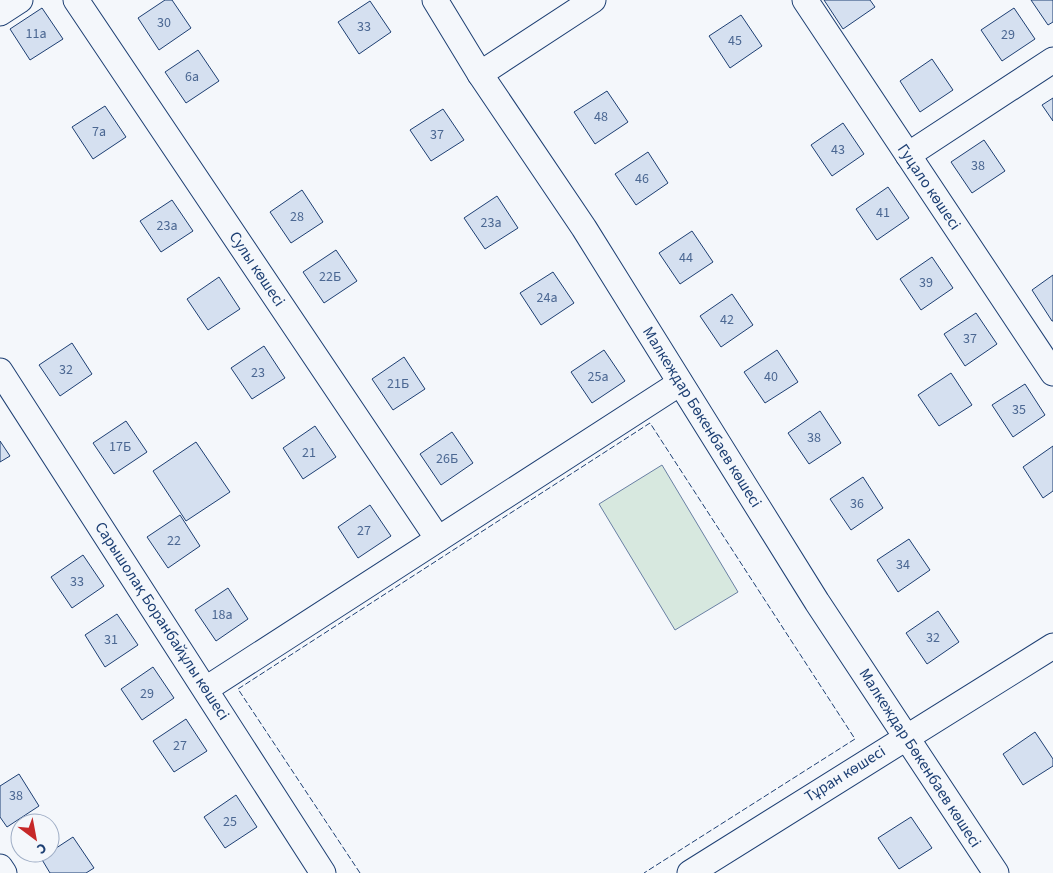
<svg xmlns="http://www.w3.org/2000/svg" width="1053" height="873" font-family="'Source Sans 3',sans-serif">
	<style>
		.green { fill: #d7e8df; stroke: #687fa3 }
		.building { fill: #d5e0f0; stroke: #1d3f73 }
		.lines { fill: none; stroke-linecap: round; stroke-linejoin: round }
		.minor-casing { stroke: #1d3f73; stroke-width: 27 }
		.minor { stroke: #f4f7fb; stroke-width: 25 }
		.fence { stroke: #1d3f73; stroke-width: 1; stroke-dasharray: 6 2.5; stroke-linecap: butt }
		.labels { text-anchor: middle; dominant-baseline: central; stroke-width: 4; stroke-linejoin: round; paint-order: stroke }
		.number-label { font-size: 14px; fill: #4b6792 }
		.street-label { font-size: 16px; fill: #1d3f73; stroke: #f4f7fb }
	</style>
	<rect width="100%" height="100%" fill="#f4f7fb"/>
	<path class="green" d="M662,465L738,592L675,630L599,504Z"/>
	<g class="building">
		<path d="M165,0H172L191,28L159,50L138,18Z"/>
		<path d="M824,0H870L875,7L843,29Z"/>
		<path d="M1031,0H1053V22L1048,25Z"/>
		<path d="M370,1L391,32L359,54L338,22Z"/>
		<path d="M42,8L63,39L30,60L10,29Z"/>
		<path d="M1014,8L1035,39L1002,61L981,30Z"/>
		<path d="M741,15L762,46L730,68L709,36Z"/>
		<path d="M198,50L219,81L186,103L165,72Z"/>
		<path d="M932,59L953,90L920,112L900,81Z"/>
		<path d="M607,91L628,122L595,144L574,112Z"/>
		<path d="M1053,98V121L1042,105Z"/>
		<path d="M105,106L126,137L93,159L72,127Z"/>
		<path d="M443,109L464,140L431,161L410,130Z"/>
		<path d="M843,123L864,154L832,176L811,145Z"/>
		<path d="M984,140L1005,171L972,193L951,162Z"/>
		<path d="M648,152L668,183L636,205L615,174Z"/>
		<path d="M888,187L909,218L877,240L856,209Z"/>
		<path d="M302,190L323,222L291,243L270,212Z"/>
		<path d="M497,196L518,228L485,249L464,218Z"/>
		<path d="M172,200L193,231L161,252L140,221Z"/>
		<path d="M692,231L713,262L680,284L659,253Z"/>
		<path d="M336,250L357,281L324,303L303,272Z"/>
		<path d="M932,257L953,288L921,310L900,279Z"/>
		<path d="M553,272L574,303L541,325L520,293Z"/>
		<path d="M1053,275V321H1052L1032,290Z"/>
		<path d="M219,277L240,309L208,330L187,299Z"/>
		<path d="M732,294L753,325L721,347L700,316Z"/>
		<path d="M976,313L997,344L965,366L944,334Z"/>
		<path d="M72,343L92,374L60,396L39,365Z"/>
		<path d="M264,346L285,378L252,399L231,368Z"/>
		<path d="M604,350L625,381L592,403L571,372Z"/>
		<path d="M777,350L798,382L765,403L744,372Z"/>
		<path d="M404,357L425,389L393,410L372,379Z"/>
		<path d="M951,373L972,405L939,426L918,395Z"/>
		<path d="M1025,384L1045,415L1013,437L992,405Z"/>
		<path d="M820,411L841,443L809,464L788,433Z"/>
		<path d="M126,421L147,452L114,474L93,443Z"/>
		<path d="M315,426L336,457L303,479L283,448Z"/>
		<path d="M452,432L473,463L441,485L420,454Z"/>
		<path d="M0,441L10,456L0,462Z"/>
		<path d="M196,442L230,492L186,521L153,471Z"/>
		<path d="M1053,446V491L1043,498L1023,467Z"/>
		<path d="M863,477L883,508L851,530L830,499Z"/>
		<path d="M370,505L391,536L358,558L338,527Z"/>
		<path d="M180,515L200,546L168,568L147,537Z"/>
		<path d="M909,539L930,570L898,592L877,560Z"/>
		<path d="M83,555L104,586L72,608L51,577Z"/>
		<path d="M228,588L248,619L216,641L195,610Z"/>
		<path d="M938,611L959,642L927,664L906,633Z"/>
		<path d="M117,614L138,645L105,667L85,635Z"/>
		<path d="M153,667L174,698L142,720L121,689Z"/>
		<path d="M186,719L207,751L174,772L153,741Z"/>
		<path d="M1035,732L1053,759V766L1023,785L1003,754Z"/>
		<path d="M19,774L39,806L7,827L0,817V786Z"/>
		<path d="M236,795L257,827L225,848L204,817Z"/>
		<path d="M911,817L932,848L899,869L878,838Z"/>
		<path d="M73,837L94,868L86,873H50L41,858Z"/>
	</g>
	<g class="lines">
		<g class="minor-casing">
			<g id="minor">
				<path d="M76,0L438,539"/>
				<path d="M435,0L480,74L584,228L817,602L996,873"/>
				<path d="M805,0L1053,373"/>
				<path d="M0,13L20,0"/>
				<path d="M480,74L593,0"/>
				<path d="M908,155L1053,60"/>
				<path d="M0,371L323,873"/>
				<path d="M206,689L680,383"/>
				<path d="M0,867L4,873"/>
				<path d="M690,873L1053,646"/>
			</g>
		</g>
		<use href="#minor" class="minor"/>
		<path class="fence" d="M360,873L238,689L650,423L855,739L644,873"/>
	</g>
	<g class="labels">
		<g class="number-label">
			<text x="164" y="23">30</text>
			<text x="364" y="27">33</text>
			<text x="36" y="34">11а</text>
			<text x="1008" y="35">29</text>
			<text x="735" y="41">45</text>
			<text x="192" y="77">6а</text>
			<text x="601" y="117">48</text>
			<text x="99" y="132">7а</text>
			<text x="437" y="135">37</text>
			<text x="838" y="150">43</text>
			<text x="978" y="166">38</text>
			<text x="642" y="179">46</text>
			<text x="883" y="213">41</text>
			<text x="297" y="217">28</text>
			<text x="491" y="223">23а</text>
			<text x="167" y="226">23а</text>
			<text x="686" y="258">44</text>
			<text x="330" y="277">22Б</text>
			<text x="926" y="283">39</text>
			<text x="547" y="298">24а</text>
			<text x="727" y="320">42</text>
			<text x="970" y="339">37</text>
			<text x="66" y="370">32</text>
			<text x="258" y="373">23</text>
			<text x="598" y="377">25а</text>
			<text x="771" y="377">40</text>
			<text x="398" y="384">21Б</text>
			<text x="1019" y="410">35</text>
			<text x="814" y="438">38</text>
			<text x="120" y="447">17Б</text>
			<text x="309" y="453">21</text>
			<text x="447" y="459">26Б</text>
			<text x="857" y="504">36</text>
			<text x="364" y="531">27</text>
			<text x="174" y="541">22</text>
			<text x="903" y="565">34</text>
			<text x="77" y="582">33</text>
			<text x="222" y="615">18а</text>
			<text x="933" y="638">32</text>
			<text x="111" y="640">31</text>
			<text x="147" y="694">29</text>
			<text x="180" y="746">27</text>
			<text x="16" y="796">38</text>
			<text x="230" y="822">25</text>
		</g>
		<g class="street-label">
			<text transform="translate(929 187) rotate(56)">Гуцало көшесі</text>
			<text transform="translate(257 269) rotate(56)">Сулы көшесі</text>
			<text transform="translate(702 417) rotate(58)">Малкеждар Бөкенбаев көшесі</text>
			<text transform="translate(162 621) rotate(57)">Сарышолақ Боранбайұлы көшесі</text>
			<text transform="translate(920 758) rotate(57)">Малкеждар Бөкенбаев көшесі</text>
			<text transform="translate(845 774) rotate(-32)">Тұран көшесі</text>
		</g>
	</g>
	<g transform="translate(35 838) rotate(148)"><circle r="24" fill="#f4f7fb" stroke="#9eadc5"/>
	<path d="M0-4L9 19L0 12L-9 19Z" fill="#c62828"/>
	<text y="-8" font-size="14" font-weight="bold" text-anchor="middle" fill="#1d3f73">С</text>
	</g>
</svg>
